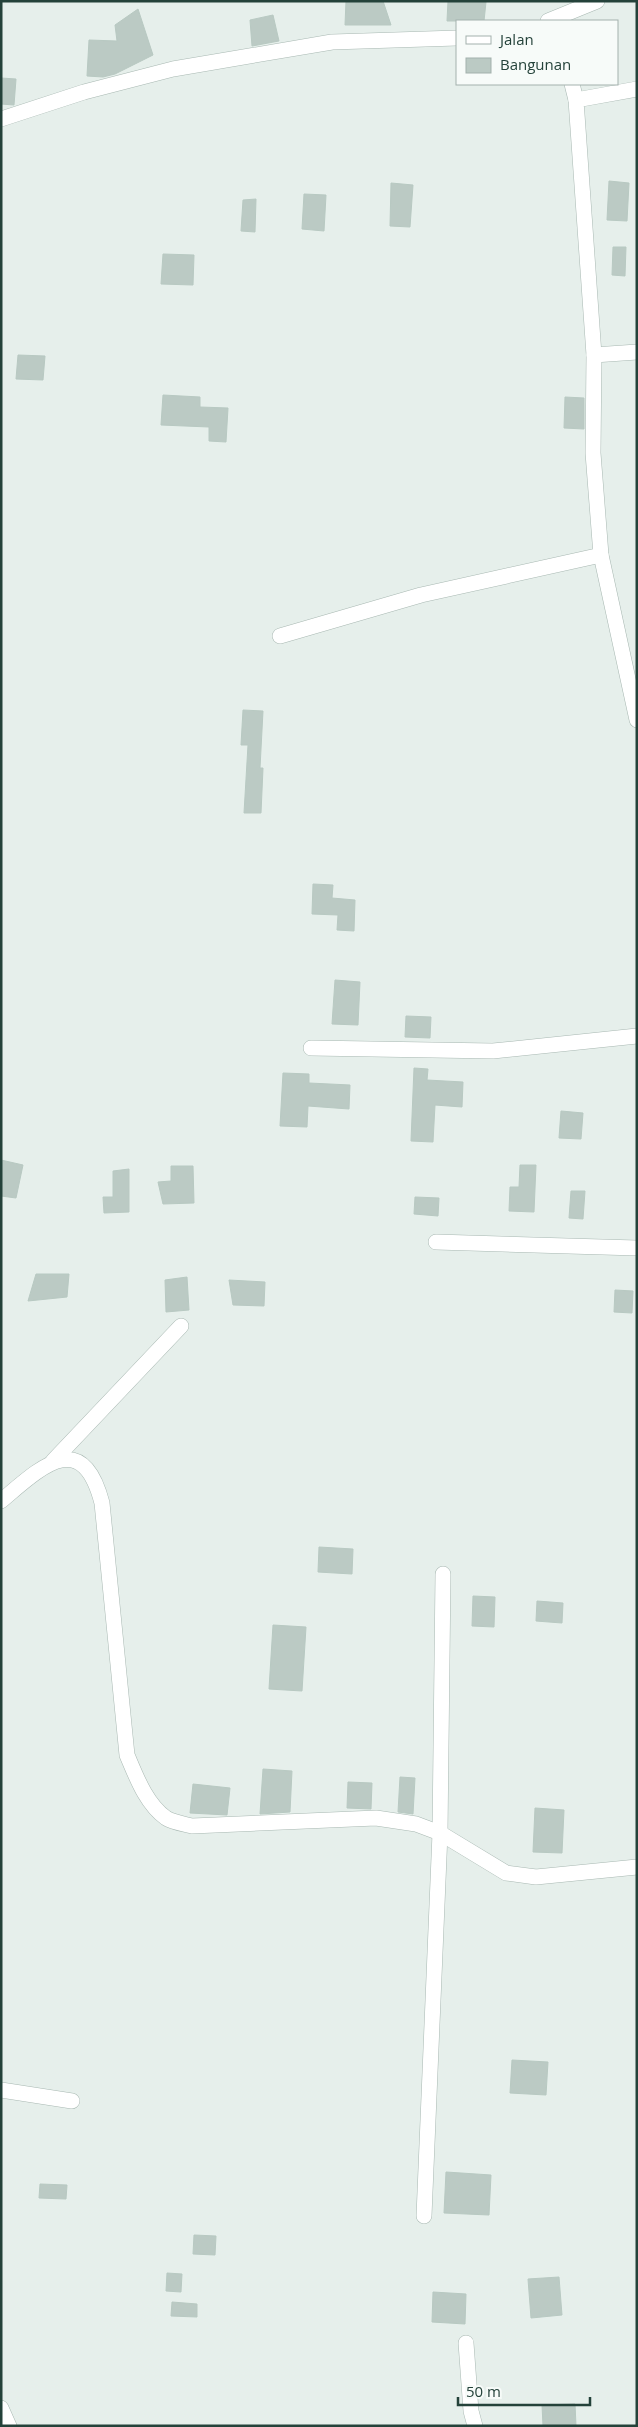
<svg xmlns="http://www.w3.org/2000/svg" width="638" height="2427" font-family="'Open Sans',sans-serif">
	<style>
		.building { fill: #bbcac4; stroke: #b8c9c2 }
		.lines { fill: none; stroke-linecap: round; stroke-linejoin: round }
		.minor-casing { stroke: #a8b8b2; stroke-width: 16 }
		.minor { stroke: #fff; stroke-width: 15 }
	</style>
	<rect width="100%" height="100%" fill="#e6efeb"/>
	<g class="building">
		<path d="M346,1H383L391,25H345Z"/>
		<path d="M448,1L486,2L484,21H447Z"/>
		<path d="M138,9L153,55L115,74L103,77L87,76L89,40L117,41L115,25Z"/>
		<path d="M273,15L279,41L252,46L250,20Z"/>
		<path d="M1,78L16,79L14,105L1,104Z"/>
		<path d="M609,181L629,183L627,221L607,220Z"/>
		<path d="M391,183L413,185L410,227L390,226Z"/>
		<path d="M304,194L326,195L324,231L302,229Z"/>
		<path d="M256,199L255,232L241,231L243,200Z"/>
		<path d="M613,247H626L625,276L612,275Z"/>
		<path d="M163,254L194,255L193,285L161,284Z"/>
		<path d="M18,355L45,356L43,380L16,379Z"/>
		<path d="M163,395L200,397V407L228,408L226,442L209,441V427L161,425Z"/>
		<path d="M565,397L584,398V429L564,428Z"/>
		<path d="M243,710L263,711L260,768H263L261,813H244L248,745H241Z"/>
		<path d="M313,884L333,885L332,898L355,900L354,931L337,930L338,915L312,914Z"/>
		<path d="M335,980L360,982L358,1025L332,1024Z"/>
		<path d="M406,1016L431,1017L430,1038L405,1037Z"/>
		<path d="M414,1068L428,1069L427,1080L463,1082L462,1107L435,1105L433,1142L411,1141Z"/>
		<path d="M283,1073L309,1074V1083L350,1085L349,1109L308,1106L307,1127L280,1126Z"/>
		<path d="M561,1111L583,1113L581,1139L559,1138Z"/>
		<path d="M1,1160L23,1165L16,1198L1,1196Z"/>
		<path d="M520,1165H536L534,1212L509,1211L510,1187H519Z"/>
		<path d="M171,1166H193L194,1203L163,1204L158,1182L171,1181Z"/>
		<path d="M129,1169V1212L104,1213L103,1197H113V1171Z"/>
		<path d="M571,1191H585L583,1219L569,1218Z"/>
		<path d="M415,1197L439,1198L438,1216L414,1214Z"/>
		<path d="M36,1274H69L67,1297L28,1301Z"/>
		<path d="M187,1277L189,1310L166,1312L165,1280Z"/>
		<path d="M229,1280L265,1282L264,1306L233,1305Z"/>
		<path d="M615,1290L633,1291L632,1313L614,1312Z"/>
		<path d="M319,1547L353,1549L352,1574L318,1572Z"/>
		<path d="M473,1596L495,1597L494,1627L472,1626Z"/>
		<path d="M537,1601L563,1603L562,1623L536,1621Z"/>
		<path d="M273,1625L306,1627L302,1691L269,1689Z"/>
		<path d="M263,1769L292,1771L290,1812L260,1814Z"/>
		<path d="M400,1777L415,1778L413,1814L398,1812Z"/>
		<path d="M348,1782L372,1783L371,1809L347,1808Z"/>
		<path d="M193,1784L230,1788L227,1815L190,1813Z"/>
		<path d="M535,1808L564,1810L562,1853L533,1852Z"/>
		<path d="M512,2060L548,2062L546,2095L510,2093Z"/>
		<path d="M446,2172L491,2175L489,2215L444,2213Z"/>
		<path d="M40,2184L67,2185L66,2199L39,2198Z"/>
		<path d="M194,2235L216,2236L215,2255L193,2254Z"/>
		<path d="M167,2273L182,2274L181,2292L166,2291Z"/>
		<path d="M559,2277L562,2315L531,2318L528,2279Z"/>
		<path d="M433,2292L466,2294L465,2324L432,2322Z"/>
		<path d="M172,2302L197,2304V2317L171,2316Z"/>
		<path d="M575,2404L576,2426H543L542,2405Z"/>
	</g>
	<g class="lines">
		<g class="minor-casing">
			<g id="minor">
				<path d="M548,21L597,1"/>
				<path d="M572,84L576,100"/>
				<path d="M1,119L84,92L173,69L332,42L457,38"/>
				<path d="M594,355L637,352"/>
				<path d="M601,555L637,720"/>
				<path d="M280,636L421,595L601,555L593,453L594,355L576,100L637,89"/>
				<path d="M311,1048L493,1051L637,1036"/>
				<path d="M436,1242L637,1248"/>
				<path d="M53,1461L181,1326"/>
				<path d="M1,1501C40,1468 82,1426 102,1503L127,1755C136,1776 146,1804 166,1818C172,1822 184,1824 192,1826L376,1818L416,1824L440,1833L506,1873L536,1877L637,1867"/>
				<path d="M1,2090L72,2101"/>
				<path d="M424,2216L440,1833L443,1574"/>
				<path d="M466,2343L471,2411L475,2426"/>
				<path d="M1,2408L9,2426"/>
			</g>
		</g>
		<use href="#minor" class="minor"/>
	</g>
	<rect width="638" height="2427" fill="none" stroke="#24423a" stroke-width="5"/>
	<rect x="456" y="20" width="162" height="65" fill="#f7fbf9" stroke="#a3b1ad"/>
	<rect x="466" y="36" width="25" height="8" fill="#ffffff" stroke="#a3b1ad"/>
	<text x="500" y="45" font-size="15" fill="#24423a">Jalan</text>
	<rect x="466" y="58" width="25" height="15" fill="#bbcac4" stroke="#a3b1ad"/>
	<text x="500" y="70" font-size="15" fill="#24423a">Bangunan</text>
	<path d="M458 2397v8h132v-8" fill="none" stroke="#24423a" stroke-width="2.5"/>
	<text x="466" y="2397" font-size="15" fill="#24423a" stroke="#f7fbf9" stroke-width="4" paint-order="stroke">50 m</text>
</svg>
